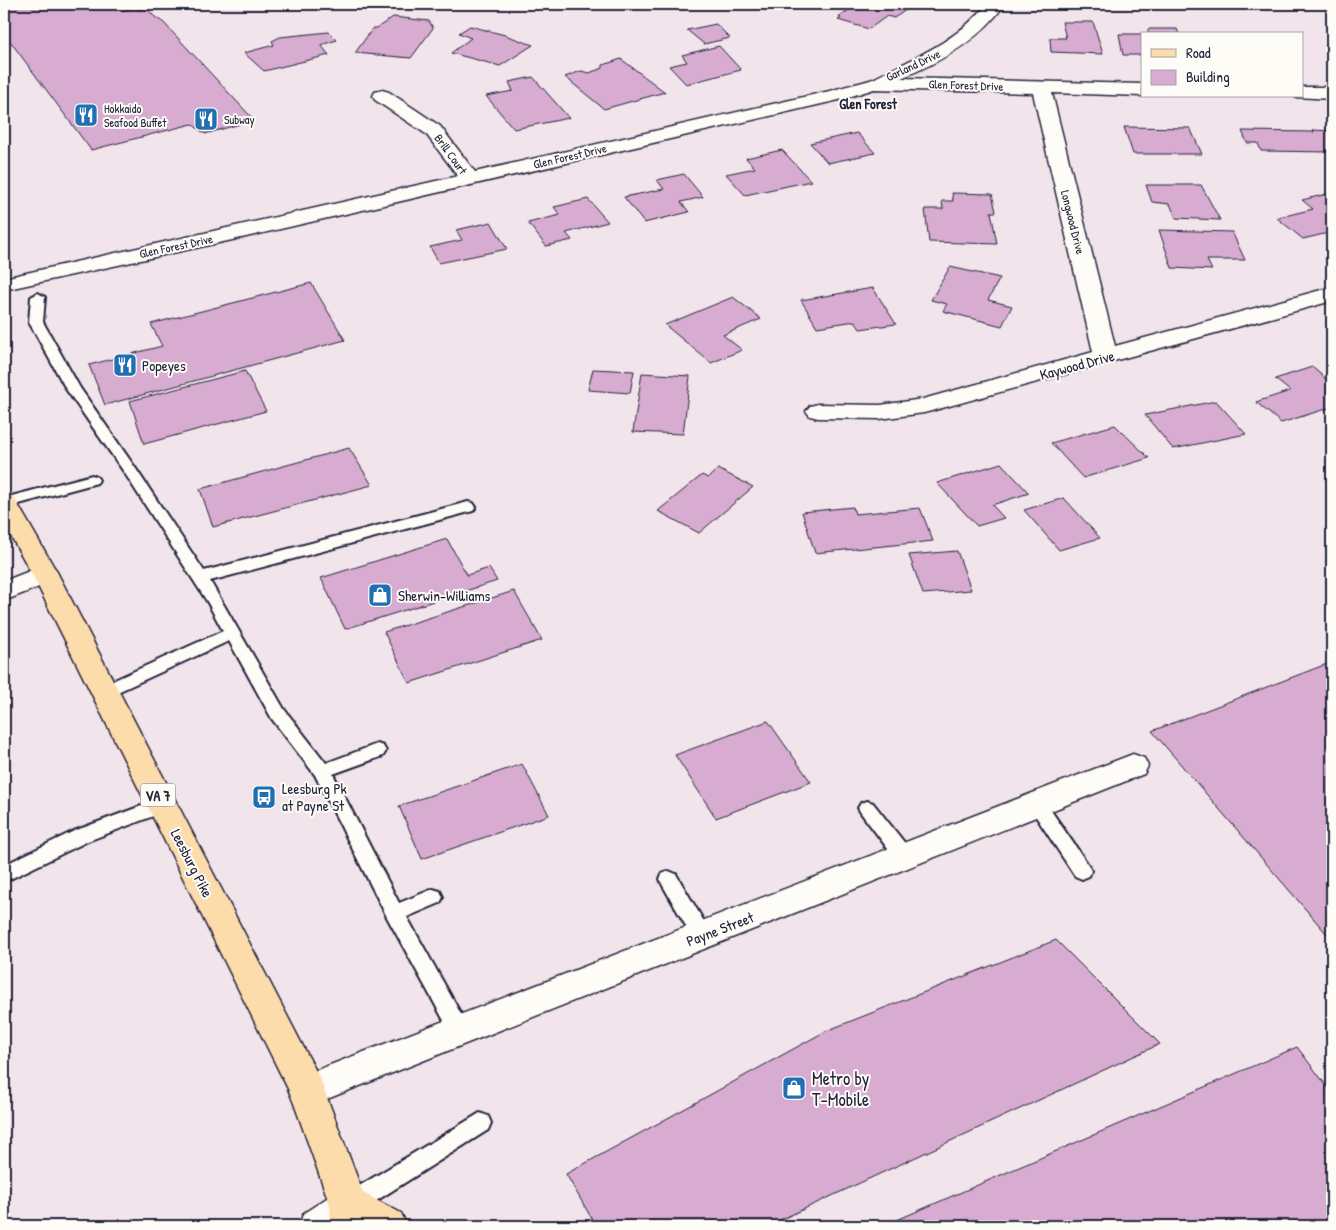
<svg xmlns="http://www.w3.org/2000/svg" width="1336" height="1230" font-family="'Patrick Hand',sans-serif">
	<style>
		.building { fill: #d7acd0; stroke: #22223b }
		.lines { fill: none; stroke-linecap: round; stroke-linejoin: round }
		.lane-casing { stroke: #22223b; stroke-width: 4 }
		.street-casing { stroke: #22223b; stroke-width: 3 }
		.primary-casing { stroke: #22223b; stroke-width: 3 }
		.lane { fill: #fdfcf7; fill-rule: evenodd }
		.street { fill: #fdfcf7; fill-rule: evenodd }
		.primary { fill: #fddcac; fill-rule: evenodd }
		.labels { text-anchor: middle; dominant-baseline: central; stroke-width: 4; stroke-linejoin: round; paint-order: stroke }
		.far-street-label { font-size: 12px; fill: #22223b; stroke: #fdfcf7 }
		.far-poi-label { font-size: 12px; fill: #22223b; stroke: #fdfcf7; text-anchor: start }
		.far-neighbourhood-label { font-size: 14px; font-weight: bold; fill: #22223b; stroke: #fdfcf7 }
		.shield { fill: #fdfcf7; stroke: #646373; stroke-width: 1 }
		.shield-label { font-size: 14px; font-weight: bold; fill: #22223b }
		.poi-label { font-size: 15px; fill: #22223b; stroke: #fdfcf7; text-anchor: start }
		.street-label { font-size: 15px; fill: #22223b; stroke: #fdfcf7 }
		.near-poi-label { font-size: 18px; fill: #22223b; stroke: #fdfcf7; text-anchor: start }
	</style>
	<rect width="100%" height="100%" fill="#f2e4eb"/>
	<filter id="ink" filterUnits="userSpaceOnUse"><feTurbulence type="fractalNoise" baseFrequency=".02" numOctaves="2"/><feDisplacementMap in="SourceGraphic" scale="10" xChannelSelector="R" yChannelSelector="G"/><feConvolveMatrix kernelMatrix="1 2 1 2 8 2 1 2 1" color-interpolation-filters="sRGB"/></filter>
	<g filter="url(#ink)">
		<g class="building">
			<path d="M4,4H115L122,11L137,7L138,10L147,9L155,17L163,22L254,120L205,134L192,124L91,150L4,33Z"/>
			<path d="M857,4H895L909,8L894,18L887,16L869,29L838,20L841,18L839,17Z"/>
			<path d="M1250,4H1278L1276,8Z"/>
			<path d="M393,17L429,21L433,28L411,58L355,53L373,28H377Z"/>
			<path d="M1062,22H1093L1103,54L1051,52L1050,38H1066Z"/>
			<path d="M716,24L730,38L704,44L687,30Z"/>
			<path d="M470,26L505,35L533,45L500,66L451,53L471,38L459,33Z"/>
			<path d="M1148,29H1177L1179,34H1148Z"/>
			<path d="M329,32L337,40L321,45L329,55L264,71L244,53L274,45L272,41L280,37Z"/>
			<path d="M1119,34H1142V55H1123Z"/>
			<path d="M719,46L741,70L686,84L669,66L687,62L682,55Z"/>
			<path d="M621,59L665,92L604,109L565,77L581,71L589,73L603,68V65Z"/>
			<path d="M533,77L569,118L514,129L486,96L513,91L509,82Z"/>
			<path d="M1124,127L1190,128L1202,154H1133Z"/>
			<path d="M1313,130L1332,131V152L1261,151L1258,143H1247L1242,131L1314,132Z"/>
			<path d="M857,133L875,153L828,163L810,143Z"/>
			<path d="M782,150L811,181L745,195L726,174L755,168L746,158Z"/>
			<path d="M684,174L703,197L681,202L689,212L644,223L624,197L664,189L657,180Z"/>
			<path d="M1146,185H1201L1220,220L1176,218L1170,204L1152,202Z"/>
			<path d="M952,193L992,194L996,212H991L997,244L929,242L925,209H943L942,201H953Z"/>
			<path d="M1327,194L1332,198V232L1303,239L1277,218L1313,209L1302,200Z"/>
			<path d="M588,199L608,222L566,233L572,240L546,246L528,223L560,215L554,207Z"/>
			<path d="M491,222L507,249L439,263L430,247L462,240L456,230Z"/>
			<path d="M1159,230L1232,232L1245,260H1207L1212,270L1172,268Z"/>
			<path d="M950,267L1000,278L988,300L1012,306L1002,326L943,311L947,304L931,300Z"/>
			<path d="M311,283L345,340L105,405L89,365L162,346L151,324Z"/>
			<path d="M873,288L896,324L860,329L855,321L817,327L801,300Z"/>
			<path d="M733,297L761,319L723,335L742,350L711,363L665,325Z"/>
			<path d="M1312,367L1332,384V407L1281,423L1256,402L1290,391L1275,379Z"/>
			<path d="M593,369L634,371L630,393L588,390Z"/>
			<path d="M245,371L266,411L144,444L130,401Z"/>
			<path d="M642,373L690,376L683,434L633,432Z"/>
			<path d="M1216,401L1246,434L1173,449L1145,415Z"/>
			<path d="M1115,425L1149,458L1083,478L1051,443Z"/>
			<path d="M349,448L372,485L213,527L200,489Z"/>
			<path d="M1001,463L1029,493L992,505L1004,518L977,526L937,483Z"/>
			<path d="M718,469L753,487L699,533L658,511L702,475L708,478Z"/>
			<path d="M1064,498L1100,538L1059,550L1024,510Z"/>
			<path d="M853,507L855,514L920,508L933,541L815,553L802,512Z"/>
			<path d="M447,539L467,575L489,568L497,581L345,629L321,578Z"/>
			<path d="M957,551L971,590L923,594L909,555Z"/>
			<path d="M514,591L542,640L409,683L384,632Z"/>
			<path d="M1332,662V940L1152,731Z"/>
			<path d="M768,721L811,782L716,818L675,755Z"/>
			<path d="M522,764L549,815L422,859L399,806Z"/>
			<path d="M1056,940L1160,1044L767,1226H596L566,1174L826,1031Z"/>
			<path d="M1297,1047L1332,1093V1226H883Z"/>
		</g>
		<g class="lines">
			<g class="lane-casing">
				<g id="lane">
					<path d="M38,293L45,297L43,322L80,388L134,466L204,571L468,502L473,503L476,507L473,511L210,581L284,709L326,763L377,744L383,746L386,751L383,756L333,774L399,903L433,889L440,891L443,897L440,903L407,917L467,1025L470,1031L467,1037L460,1040L453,1037L388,919L315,775L272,719L229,641L111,695L105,697L99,695L96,691L99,687L223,631L208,603L124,472L66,389L29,322L31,297Z"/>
					<path d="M92,475L97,477L99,480L97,483L4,508V498Z"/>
					<path d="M1037,797L1043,799L1089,866L1091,871L1089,876L1082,879L1075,876L1031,809L1028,804L1031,799Z"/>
					<path d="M163,798L169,800L172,805L169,810L88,841L4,882V865L74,831Z"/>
					<path d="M867,801L873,803L911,851L913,856L911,861L904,864L897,861L861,813L858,808L861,803Z"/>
					<path d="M669,871L676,874L709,930L712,936L709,942L702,944L695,942L662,884L660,879L662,874Z"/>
					<path d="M480,1113L488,1116L491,1123L488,1130L357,1213L349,1216L341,1213L338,1205L341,1197Z"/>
				</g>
			</g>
			<g class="street-casing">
				<g id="street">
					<path d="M987,4H1005C980,40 941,62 901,78L1142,84V96L1052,93L1115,346L1332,287V301L924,413L880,419L818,418L810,416L806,411L810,406L818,404L880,405L923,399L1093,352L1033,93L874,89L839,100L246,237L4,290V278L458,176L426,134L375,100L373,96L375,92L382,90L389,92L440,126L475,172L834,90C844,86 867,82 875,78C916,57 957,41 987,4Z"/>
					<path d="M1302,87H1332V99L1295,97L1302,96Z"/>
					<path d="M45,565L54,567L58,574L54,581L4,601V581Z"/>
					<path d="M1133,754L1144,758L1148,766L1144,774L307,1107L294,1103L289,1091L294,1079Z"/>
					<path d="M349,1187L362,1192L368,1205L362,1218L350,1226H298L304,1213L336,1192Z"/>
				</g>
			</g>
			<g class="primary-casing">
				<path id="primary" d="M4,494L13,496L58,574L320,1079L363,1193L401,1213L407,1226H331L330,1205L291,1095L32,574L4,524Z"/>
			</g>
			<use href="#lane" class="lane"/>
			<use href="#street" class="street"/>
			<use href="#primary" class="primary"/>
		</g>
	</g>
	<defs>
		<g id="restaurant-square" transform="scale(1.25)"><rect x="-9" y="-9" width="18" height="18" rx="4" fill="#1f6fb2" stroke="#fdfcf7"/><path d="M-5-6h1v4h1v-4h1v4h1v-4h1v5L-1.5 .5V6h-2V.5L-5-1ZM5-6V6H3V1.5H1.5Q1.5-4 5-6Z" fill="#fff"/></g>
		<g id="shop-square" transform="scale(1.25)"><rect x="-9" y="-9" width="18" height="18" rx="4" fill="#1f6fb2" stroke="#fdfcf7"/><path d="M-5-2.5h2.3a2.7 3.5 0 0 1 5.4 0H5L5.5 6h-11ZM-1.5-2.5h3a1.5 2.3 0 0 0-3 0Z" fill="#fff"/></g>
		<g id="bus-square" transform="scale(1.25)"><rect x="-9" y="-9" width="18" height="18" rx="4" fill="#1f6fb2" stroke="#fdfcf7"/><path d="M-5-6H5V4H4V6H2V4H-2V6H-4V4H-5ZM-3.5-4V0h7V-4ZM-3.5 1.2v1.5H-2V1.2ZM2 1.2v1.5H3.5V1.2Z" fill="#fff"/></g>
	</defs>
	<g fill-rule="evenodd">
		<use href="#restaurant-square" x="86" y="115"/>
		<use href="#restaurant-square" x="206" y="119"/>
		<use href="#restaurant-square" x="125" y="365"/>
		<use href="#shop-square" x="380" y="595"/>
		<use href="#bus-square" x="264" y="797"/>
		<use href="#shop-square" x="794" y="1088"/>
	</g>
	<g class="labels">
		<g class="far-street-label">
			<text transform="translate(913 65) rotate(-25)">Garland Drive</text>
			<text transform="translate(966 85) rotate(2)">Glen Forest Drive</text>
			<text transform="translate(451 154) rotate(54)">Brill Court</text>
			<text transform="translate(570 156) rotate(-13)">Glen Forest Drive</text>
			<text transform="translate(1073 222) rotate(76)">Longwood Drive</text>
			<text transform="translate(176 246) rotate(-12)">Glen Forest Drive</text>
		</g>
		<g class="far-poi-label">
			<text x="104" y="108">Hokkaido<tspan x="104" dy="14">Seafood Buffet</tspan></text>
			<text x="224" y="119">Subway</text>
		</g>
		<g class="far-neighbourhood-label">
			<text x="868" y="103">Glen Forest</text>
		</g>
		<rect class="shield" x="140.5" y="783.5" width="35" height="23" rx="4"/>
		<g class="shield-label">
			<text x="158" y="795">VA 7</text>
		</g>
		<g class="poi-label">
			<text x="142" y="365">Popeyes</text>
			<text x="398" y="595">Sherwin-Williams</text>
			<text x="282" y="788">Leesburg Pk<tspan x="282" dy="17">at Payne St</tspan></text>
		</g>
		<g class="street-label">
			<text transform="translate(1077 365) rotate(-15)">Kaywood Drive</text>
			<text transform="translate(192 863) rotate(63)">Leesburg Pike</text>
			<text transform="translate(720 929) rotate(-21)">Payne Street</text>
		</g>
		<g class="near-poi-label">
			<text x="812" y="1078">Metro by<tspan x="812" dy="21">T-Mobile</tspan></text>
		</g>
	</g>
	<rect width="1336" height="1230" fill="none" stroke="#fdfcf7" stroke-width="20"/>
	<rect x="10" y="10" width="1316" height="1210" fill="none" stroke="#22223b" stroke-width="2" filter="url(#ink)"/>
	<rect x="1141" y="32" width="162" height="65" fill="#fdfcf7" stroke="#a5a5ac"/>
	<rect x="1151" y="49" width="25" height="8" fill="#fddcac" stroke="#a5a5ac"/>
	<text x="1186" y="58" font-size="15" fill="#22223b">Road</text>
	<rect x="1151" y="70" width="25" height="15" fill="#d7acd0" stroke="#a5a5ac"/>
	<text x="1186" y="82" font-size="15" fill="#22223b">Building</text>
</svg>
